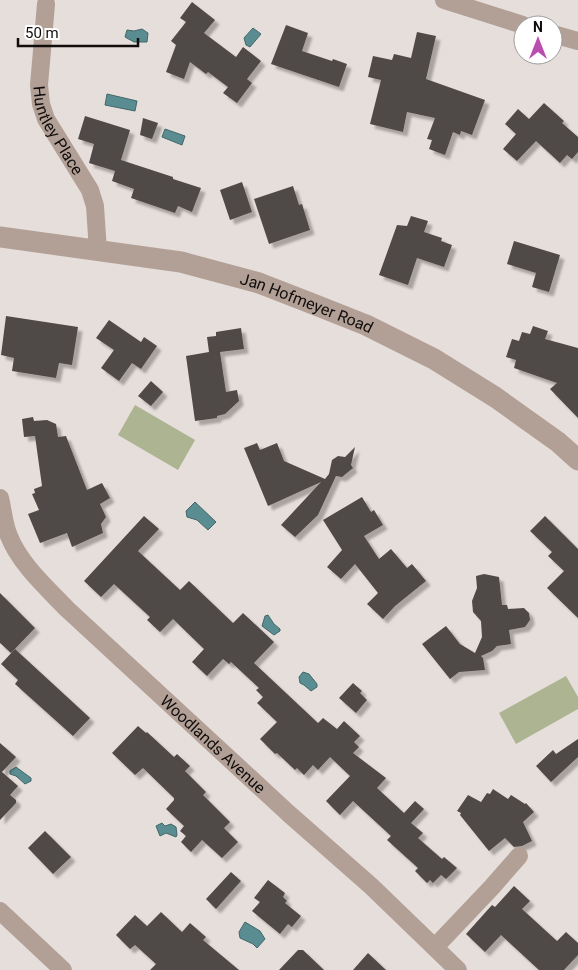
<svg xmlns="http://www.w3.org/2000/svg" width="578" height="970" font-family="Roboto,sans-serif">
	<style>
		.green { fill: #adb491 }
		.water { fill: #598d91; stroke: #436769 }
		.building { fill: #504946; filter: url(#shadow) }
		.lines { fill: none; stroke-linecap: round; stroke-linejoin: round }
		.minor { stroke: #b2a097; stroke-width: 18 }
		.tertiary { stroke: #b2a097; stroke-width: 21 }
		.labels { text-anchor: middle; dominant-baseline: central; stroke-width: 5; stroke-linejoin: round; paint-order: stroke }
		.street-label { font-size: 16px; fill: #100d0c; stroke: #fff }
	</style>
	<defs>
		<filter id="shadow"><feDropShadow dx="4.5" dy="4.5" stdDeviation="1" flood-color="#0004"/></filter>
	</defs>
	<rect width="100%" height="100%" fill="#e6deda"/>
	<g class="green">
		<path d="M135,405L195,440L178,470L118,435Z"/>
		<path d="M566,676L578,697V709L516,744L499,713Z"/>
	</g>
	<g class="water">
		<path d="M253,28L261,34L250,47L246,45L244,38Z"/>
		<path d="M142,29L148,33L147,42H134L125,37L127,30L134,31Z"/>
		<path d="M107,94L137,101L135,111L105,105Z"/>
		<path d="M165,129L185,136L182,145L162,137Z"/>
		<path d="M195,502L216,522L208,530L197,520L187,517L186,511Z"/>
		<path d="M268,615L274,624L280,629V631L274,635L262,626L265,616Z"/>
		<path d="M303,672L309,674L317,684V687L311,691L304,685L300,683L299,677Z"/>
		<path d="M16,767L31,778V781L25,784L16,776L10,774V771Z"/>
		<path d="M162,823L165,826L171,824L176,827L177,835L176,837L166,833L160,836L156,826Z"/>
		<path d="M245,922L260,931L265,939L257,948L253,944L240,938L239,932Z"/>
	</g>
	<g class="building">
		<path d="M192,2L215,20L204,33L236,57L243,47L261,61L247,79L252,83L237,103L223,93L228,87L208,72L206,74L190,62L184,79L166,72L176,45L171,41L186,22L180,18Z"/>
		<path d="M286,25L308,33L302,51L332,61L333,59L347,64L339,87L271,64Z"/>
		<path d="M417,32L436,36L426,79L485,100L472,135L461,131L460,135L453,132L445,155L429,149L432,140L427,139L435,118L407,112L403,132L370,124L381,80L368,77L373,56L392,60L394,54L411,58Z"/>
		<path d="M544,103L564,121L562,123L578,137V152L572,159L567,155L560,163L536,141L517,161L503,149L516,134L505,124L518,109L529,119Z"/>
		<path d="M85,116L130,130L121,160L173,177V179L201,188L192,212L178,206L175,213L131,198L134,189L112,181L115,171L89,163L94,144L78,139Z"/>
		<path d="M143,118L158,123L152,139L140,135Z"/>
		<path d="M242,182L252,212L230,220L220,190Z"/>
		<path d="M293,186L299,205L302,204L310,230L269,244L254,199Z"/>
		<path d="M411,216L428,221L424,232L442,238L441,241L452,245L444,267L417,258L408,285L379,275L397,225L407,226Z"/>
		<path d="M514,241L560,255L549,292L532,287L536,273L507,264Z"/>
		<path d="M6,316L78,327L72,365L59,363L56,378L12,371L14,358L1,355Z"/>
		<path d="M109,320L141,342L144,337L157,346L141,369L132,363L119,381L101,368L114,350L96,338Z"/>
		<path d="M533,326L548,331L545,339L578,348V418L550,389L557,383L514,368L516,360L506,357L512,339L519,341L522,332L530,334Z"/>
		<path d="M241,328L244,349L220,352L226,392L237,390L239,401L225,414L217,416V418L195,421L186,356L209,352L207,337L216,336V332Z"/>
		<path d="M151,381L163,392L151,406L138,396Z"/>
		<path d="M33,417L34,421L47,420L56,424L58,437L66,436L87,490L102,483L110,498L100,504L106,517L101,524L103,533L72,547L67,533L40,543L28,514L39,510L32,494L35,493L34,489L42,486L35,436L24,437L22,419Z"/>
		<path d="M257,443L260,450L277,443L284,461L325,479L329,474L332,460L338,456L345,457L355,447L351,465L353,468L342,477L336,476L318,515L295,537L281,525L321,482L268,506L244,448Z"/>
		<path d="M362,497L371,512L374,510L383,525L364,536L379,559L391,549L407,568L412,564L426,581L395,606L383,619L367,604L378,593L355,564L341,579L327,567L342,550L323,520Z"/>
		<path d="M144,516L159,529L138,551L180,590L189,581L233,623L243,613L274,642L254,663L318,723L323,718L337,729L344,721L360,736L354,742L359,747L353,753L386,778L377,788L404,813L415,801L424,809L411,823L423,833L418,838L442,859L444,857L457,868L446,879L441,875L433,883L430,880L427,883L415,871L418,868L387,840L391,836L353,801L340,815L326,801L350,776L330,757L318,770L313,765L304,775L297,768L295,770L277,753L275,754L260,739L277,722L257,703L263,697L256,690L259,688L231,662L229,664L223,659L207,676L192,662L204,649L173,619L160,632L147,620L150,617L114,584L101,597L84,581Z"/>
		<path d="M545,516L578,549V618L547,588L564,571L548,556L552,552L530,531Z"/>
		<path d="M484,574L499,577L502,605H507L508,609L524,608L529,613L530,620L525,627L509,630L511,644L497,646L492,651L481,656L483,658L485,670L459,672L450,679L422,644L446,626L460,644L475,653L482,637L481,621L473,612L472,601L477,588L476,576Z"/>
		<path d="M0,593L35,628L11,653L0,643Z"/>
		<path d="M15,649L90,718L73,736L15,684L18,680L1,664Z"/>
		<path d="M353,683L362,691L360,693L367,700L356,713L339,698Z"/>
		<path d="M138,726L146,733L147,732L174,757L177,754L190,766L185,771L206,792L203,795L230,822L224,828L238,842L222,858L202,840L191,852L181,842L186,836L180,831L184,826L166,809L174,800V798L143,768L135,775L112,753Z"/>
		<path d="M578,739V757L551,782L536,766L553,750L556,754Z"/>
		<path d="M0,743L16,757L2,772L18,786L10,795L16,800V803L0,820Z"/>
		<path d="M493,789L508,799L511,795L525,804L526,803L534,812L523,822L532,841L522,846L514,847L505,838L489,851L460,815L461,813L457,811L468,795L481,802L487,793L490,794Z"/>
		<path d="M45,831L71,857L53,874L28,848Z"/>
		<path d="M231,872L241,881L216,909L206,899Z"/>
		<path d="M268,880L285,893L283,897L287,901L285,903L301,916L292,927L288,924L280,934L252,911L260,902L254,898Z"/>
		<path d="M514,886L530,901L522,909L557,941L566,932L578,943V955L564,970H539L501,935L485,952L466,934L492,905L495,907Z"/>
		<path d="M161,912L182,932L190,923L206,937L203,940L239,970H150L156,964L135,945L130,949L116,935L135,915L147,926Z"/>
		<path d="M298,950H303L324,970H279Z"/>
		<path d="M368,953L386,970H353Z"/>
	</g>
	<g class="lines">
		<g class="minor">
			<path d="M444,0L523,25"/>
			<path id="s1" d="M46,4L39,85L41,104L46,119L90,190L95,206L98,251"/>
			<path d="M553,34L578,41"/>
			<path id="s2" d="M0,498C3,510 4,525 9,536C20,564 46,587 67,609L288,813L371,886L458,970"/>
			<path d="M0,911L63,970"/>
			<path d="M435,947L492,887L519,856"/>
		</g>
		<path class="tertiary" id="s3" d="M0,237L181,262L259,283L313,304L366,325L434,359L495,397L558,442L578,460"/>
	</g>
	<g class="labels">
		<g class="street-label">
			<text stroke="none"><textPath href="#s1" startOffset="131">Huntley Place</textPath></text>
			<text stroke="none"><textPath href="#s3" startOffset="315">Jan Hofmeyer Road</textPath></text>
			<text stroke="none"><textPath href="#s2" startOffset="332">Woodlands Avenue</textPath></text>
		</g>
	</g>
	<g transform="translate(538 40)"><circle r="24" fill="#ffffff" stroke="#9f9e9e"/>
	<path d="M0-4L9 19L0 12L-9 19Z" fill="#ba4eaf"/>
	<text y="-8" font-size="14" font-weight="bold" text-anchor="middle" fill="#100d0c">N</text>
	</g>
	<path d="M18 38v8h120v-8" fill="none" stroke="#100d0c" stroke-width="2.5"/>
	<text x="25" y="38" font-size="15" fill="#100d0c" stroke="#ffffff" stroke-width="4" paint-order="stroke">50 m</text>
</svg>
